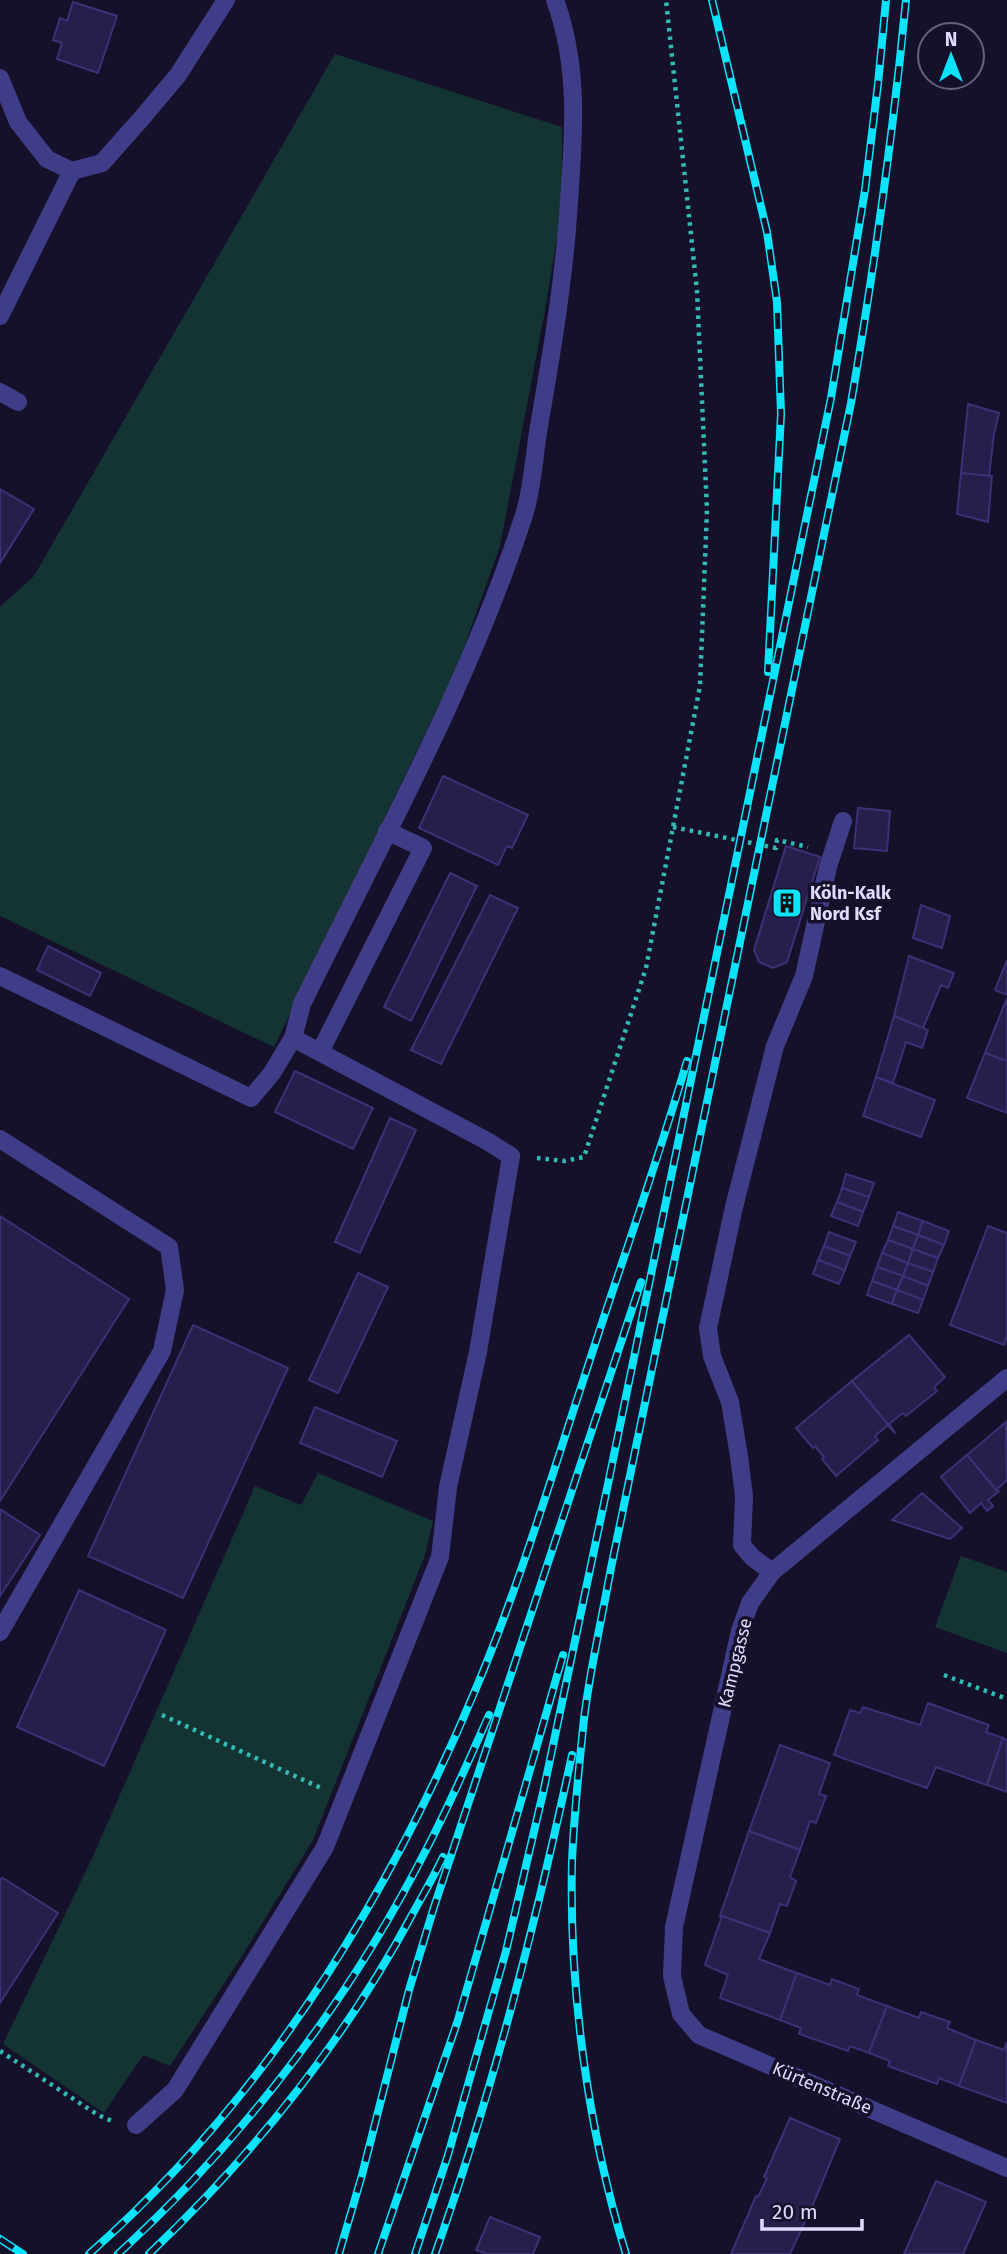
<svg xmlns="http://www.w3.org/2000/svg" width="1007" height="2254" font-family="'Fira Sans',sans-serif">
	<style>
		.green { fill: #143433 }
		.building { fill: #271e4b; stroke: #3e3076; stroke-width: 2 }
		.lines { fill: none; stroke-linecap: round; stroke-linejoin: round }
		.path { stroke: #33bab2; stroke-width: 4.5; stroke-dasharray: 3.5 5; stroke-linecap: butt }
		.service { stroke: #403d88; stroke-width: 18 }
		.minor { stroke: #403d88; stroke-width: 18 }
		.rail-casing { stroke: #0be3fb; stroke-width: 8 }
		.rail { stroke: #15112a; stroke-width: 5; stroke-dasharray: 16; stroke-linecap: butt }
		.labels { text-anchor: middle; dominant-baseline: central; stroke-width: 7; stroke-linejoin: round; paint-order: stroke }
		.poi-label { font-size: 18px; font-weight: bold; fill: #dfdbfe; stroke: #15112a; text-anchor: start }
		.street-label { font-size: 18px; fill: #dfdbfe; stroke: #15112a }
	</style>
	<rect width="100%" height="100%" fill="#15112a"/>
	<g class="green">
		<path d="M335,54L562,127V207L544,316L500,546L456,670L274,1047L0,916V607L34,576Z"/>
		<path d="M318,1473L433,1521L425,1555L313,1840L242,1956L170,2066L143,2055L104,2113L3,2044L94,1854L255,1486L301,1505Z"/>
		<path d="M961,1556L1007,1572V1653L935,1627Z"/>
	</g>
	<g class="building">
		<path d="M73,2L117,16L98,73L57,59L62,43L53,40L60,18L67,21Z"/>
		<path d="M968,404L999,413L994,434L989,476L961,473Z"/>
		<path d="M961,473L992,476L988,522L957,514Z"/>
		<path d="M0,489L34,509L0,563Z"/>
		<path d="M443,776L528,815L512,848L507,846L498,865L419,828Z"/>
		<path d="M858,808L890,811L887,851L854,848Z"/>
		<path d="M786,846L820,857L787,962L773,968L759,962L754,950Z"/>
		<path d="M450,873L477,886L411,1021L384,1007Z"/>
		<path d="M490,895L518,908L441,1064L411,1050Z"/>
		<path d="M921,905L950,916L942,948L913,938Z"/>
		<path d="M48,946L101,973L90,996L37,970Z"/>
		<path d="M909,956L954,973L948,988L941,985L923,1028L894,1016Z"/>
		<path d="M1007,960V995L995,990Z"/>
		<path d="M1007,998V1061L985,1053Z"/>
		<path d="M894,1016L928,1030L922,1048L906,1042L893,1083L876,1077Z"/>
		<path d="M985,1053L1007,1061V1113L967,1098Z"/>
		<path d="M295,1071L373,1108L353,1149L275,1112Z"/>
		<path d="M876,1077L935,1100L921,1137L863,1116Z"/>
		<path d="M390,1118L416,1130L360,1253L335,1242Z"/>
		<path d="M846,1174L874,1183L869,1197L842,1188Z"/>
		<path d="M842,1188L869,1197L863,1212L837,1202Z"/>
		<path d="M837,1202L863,1212L858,1226L831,1216Z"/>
		<path d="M898,1212L923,1221L918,1235L893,1226Z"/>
		<path d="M0,1216L129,1299L0,1501Z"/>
		<path d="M923,1221L949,1231L944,1245L918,1235Z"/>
		<path d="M893,1226L918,1235L913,1249L888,1240Z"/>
		<path d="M988,1226L1007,1233V1336L1004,1345L950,1325Z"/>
		<path d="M829,1232L856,1242L850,1256L824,1246Z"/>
		<path d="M918,1235L944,1245L938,1258L913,1249Z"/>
		<path d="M888,1240L913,1249L908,1263L882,1253Z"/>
		<path d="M824,1246L850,1256L845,1270L818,1260Z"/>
		<path d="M913,1249L938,1258L933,1272L908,1263Z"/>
		<path d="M882,1253L908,1263L903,1276L877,1267Z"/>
		<path d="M818,1260L845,1270L839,1284L813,1274Z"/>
		<path d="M908,1263L933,1272L928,1286L903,1276Z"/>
		<path d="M877,1267L903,1276L897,1290L872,1281Z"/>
		<path d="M358,1273L388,1287L338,1393L309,1380Z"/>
		<path d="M903,1276L928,1286L923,1300L897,1290Z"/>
		<path d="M872,1281L897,1290L892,1304L867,1295Z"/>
		<path d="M897,1290L923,1300L918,1313L892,1304Z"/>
		<path d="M193,1325L288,1368L183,1598L88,1556Z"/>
		<path d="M909,1335L945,1377L934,1387L937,1391L906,1416L903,1413L889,1424L895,1433L852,1381Z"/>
		<path d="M852,1381L895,1433L888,1425L875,1436L878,1440L836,1476L822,1459L824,1457L815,1446L813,1448L796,1428Z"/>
		<path d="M315,1407L397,1441L382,1477L300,1443Z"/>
		<path d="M1006,1422L1007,1480L996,1490L967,1455Z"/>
		<path d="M967,1455L996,1490L999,1491L988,1500L993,1506L987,1511L981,1503L970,1513L941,1477Z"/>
		<path d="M922,1493L962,1528L950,1539L892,1520Z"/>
		<path d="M0,1509L40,1535L0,1596Z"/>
		<path d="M79,1590L166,1630L104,1766L17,1727Z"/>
		<path d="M928,1703L989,1725L986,1732L1003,1738L987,1785L936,1767L927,1788L834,1755L850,1710L860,1713L863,1707L920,1725Z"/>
		<path d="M1003,1738L1007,1740V1792L987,1785Z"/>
		<path d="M780,1745L830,1763L819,1794L826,1796L816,1823L810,1821L800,1850L749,1831Z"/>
		<path d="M749,1831L800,1850L790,1877L796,1881L787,1906L780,1904L770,1933L720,1916Z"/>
		<path d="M3,1878L58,1913L0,2003V1879Z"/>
		<path d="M722,1916L770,1933L759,1959L797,1973L780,2020L720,1998L728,1975L705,1965Z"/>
		<path d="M797,1973L830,1985L832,1979L859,1989L857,1995L887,2006L869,2053L850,2046L848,2051L799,2034L801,2028L780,2020Z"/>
		<path d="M887,2006L919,2018L921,2012L950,2022L947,2028L976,2040L959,2086L939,2078L937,2084L888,2066L890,2061L869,2053Z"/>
		<path d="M976,2040L1004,2050L1007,2042V2103L959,2086Z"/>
		<path d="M790,2118L840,2139L814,2202L790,2254H731L756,2196L758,2197L767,2178L764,2177Z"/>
		<path d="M936,2181L986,2202L963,2254H904Z"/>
		<path d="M490,2217L540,2237L533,2254H487L476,2250Z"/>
	</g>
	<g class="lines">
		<g class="path">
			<path d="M673,827L776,848L777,840L808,847"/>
			<path d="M537,1158L564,1161L584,1157L646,968L700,686L707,510L697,291L666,0"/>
			<path d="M944,1675L1007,1699"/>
			<path d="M162,1715L321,1788"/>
			<path d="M0,2051L98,2115L112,2121"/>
		</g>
		<g class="service">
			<path d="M0,78L18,122L47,159L72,171L102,163L141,119L178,75L226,0"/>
			<path d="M0,316L72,171"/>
			<path d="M0,392L18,402"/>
			<path d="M0,976L251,1098L272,1073L293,1038L302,1004C380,844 469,685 524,515C533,487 534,455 539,426C551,357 563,286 568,216C573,142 581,71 555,0"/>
			<path d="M320,1052L423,848L387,831"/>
			<path d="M0,1139L169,1247L175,1290L162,1351L0,1632"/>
			<path d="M772,1572L752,1557L742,1545L744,1496L739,1456L730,1402L712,1356L708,1328L734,1207L775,1046L804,976L828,867L843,821"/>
			<path d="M136,2125L175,2090L325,1847L440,1557L448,1487L478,1352L511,1156L487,1141L293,1038"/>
		</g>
		<path class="minor" d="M1007,1378L772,1572L750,1603L740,1631L674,1927L672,1976L681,2014L699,2035L1007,2168"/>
		<g class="rail-casing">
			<g id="rail">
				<path d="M712,0L767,232L777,302L781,414L768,672"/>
				<path d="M0,2239L23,2254"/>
				<path d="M89,2254C264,2100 388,1900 477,1686C519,1586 550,1481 584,1378C618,1272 656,1167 687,1061"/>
				<path d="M118,2254C243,2140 349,2001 426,1850C449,1806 469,1760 489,1715"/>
				<path d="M149,2254C253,2155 345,2040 413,1913C423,1895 434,1876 443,1857"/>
				<path d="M339,2254L362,2175L409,1990L434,1907L641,1282"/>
				<path d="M378,2254L458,2020L563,1655"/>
				<path d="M415,2254L448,2155L506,1951L543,1793L608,1484L831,398L865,190L878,84L886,0"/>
				<path d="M435,2254C493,2091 536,1923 572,1755"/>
				<path d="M626,2254C588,2131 569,1990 572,1862C574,1814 579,1766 584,1719C590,1669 602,1618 611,1568L851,403C874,269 893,135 906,0"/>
			</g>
		</g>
		<use href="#rail" class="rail"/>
	</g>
	<defs>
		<g id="building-square" transform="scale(1.575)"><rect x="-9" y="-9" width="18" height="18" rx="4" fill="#0be3fb" stroke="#15112a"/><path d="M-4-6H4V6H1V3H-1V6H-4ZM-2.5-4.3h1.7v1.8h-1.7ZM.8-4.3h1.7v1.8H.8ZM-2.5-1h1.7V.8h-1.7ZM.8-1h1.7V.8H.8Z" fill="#111"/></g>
	</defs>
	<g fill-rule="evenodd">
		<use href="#building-square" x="787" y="903"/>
	</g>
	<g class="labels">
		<g class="poi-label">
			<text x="810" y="893">Köln-Kalk<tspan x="810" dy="21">Nord Ksf</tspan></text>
		</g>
		<g class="street-label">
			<text transform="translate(735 1663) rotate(-76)">Kampgasse</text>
			<text transform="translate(822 2088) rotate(23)">Kürtenstraße</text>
		</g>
	</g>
	<g transform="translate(951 56)"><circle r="33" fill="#15112a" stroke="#66627f" stroke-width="2"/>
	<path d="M0-5L12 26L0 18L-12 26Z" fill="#0be3fb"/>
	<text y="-10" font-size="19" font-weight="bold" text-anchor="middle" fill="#dfdbfe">N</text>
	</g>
	<path d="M762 2219v10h100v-10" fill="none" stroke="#dfdbfe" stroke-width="3.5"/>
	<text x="772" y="2219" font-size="21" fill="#dfdbfe" stroke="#15112a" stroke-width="5" paint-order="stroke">20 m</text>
</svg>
